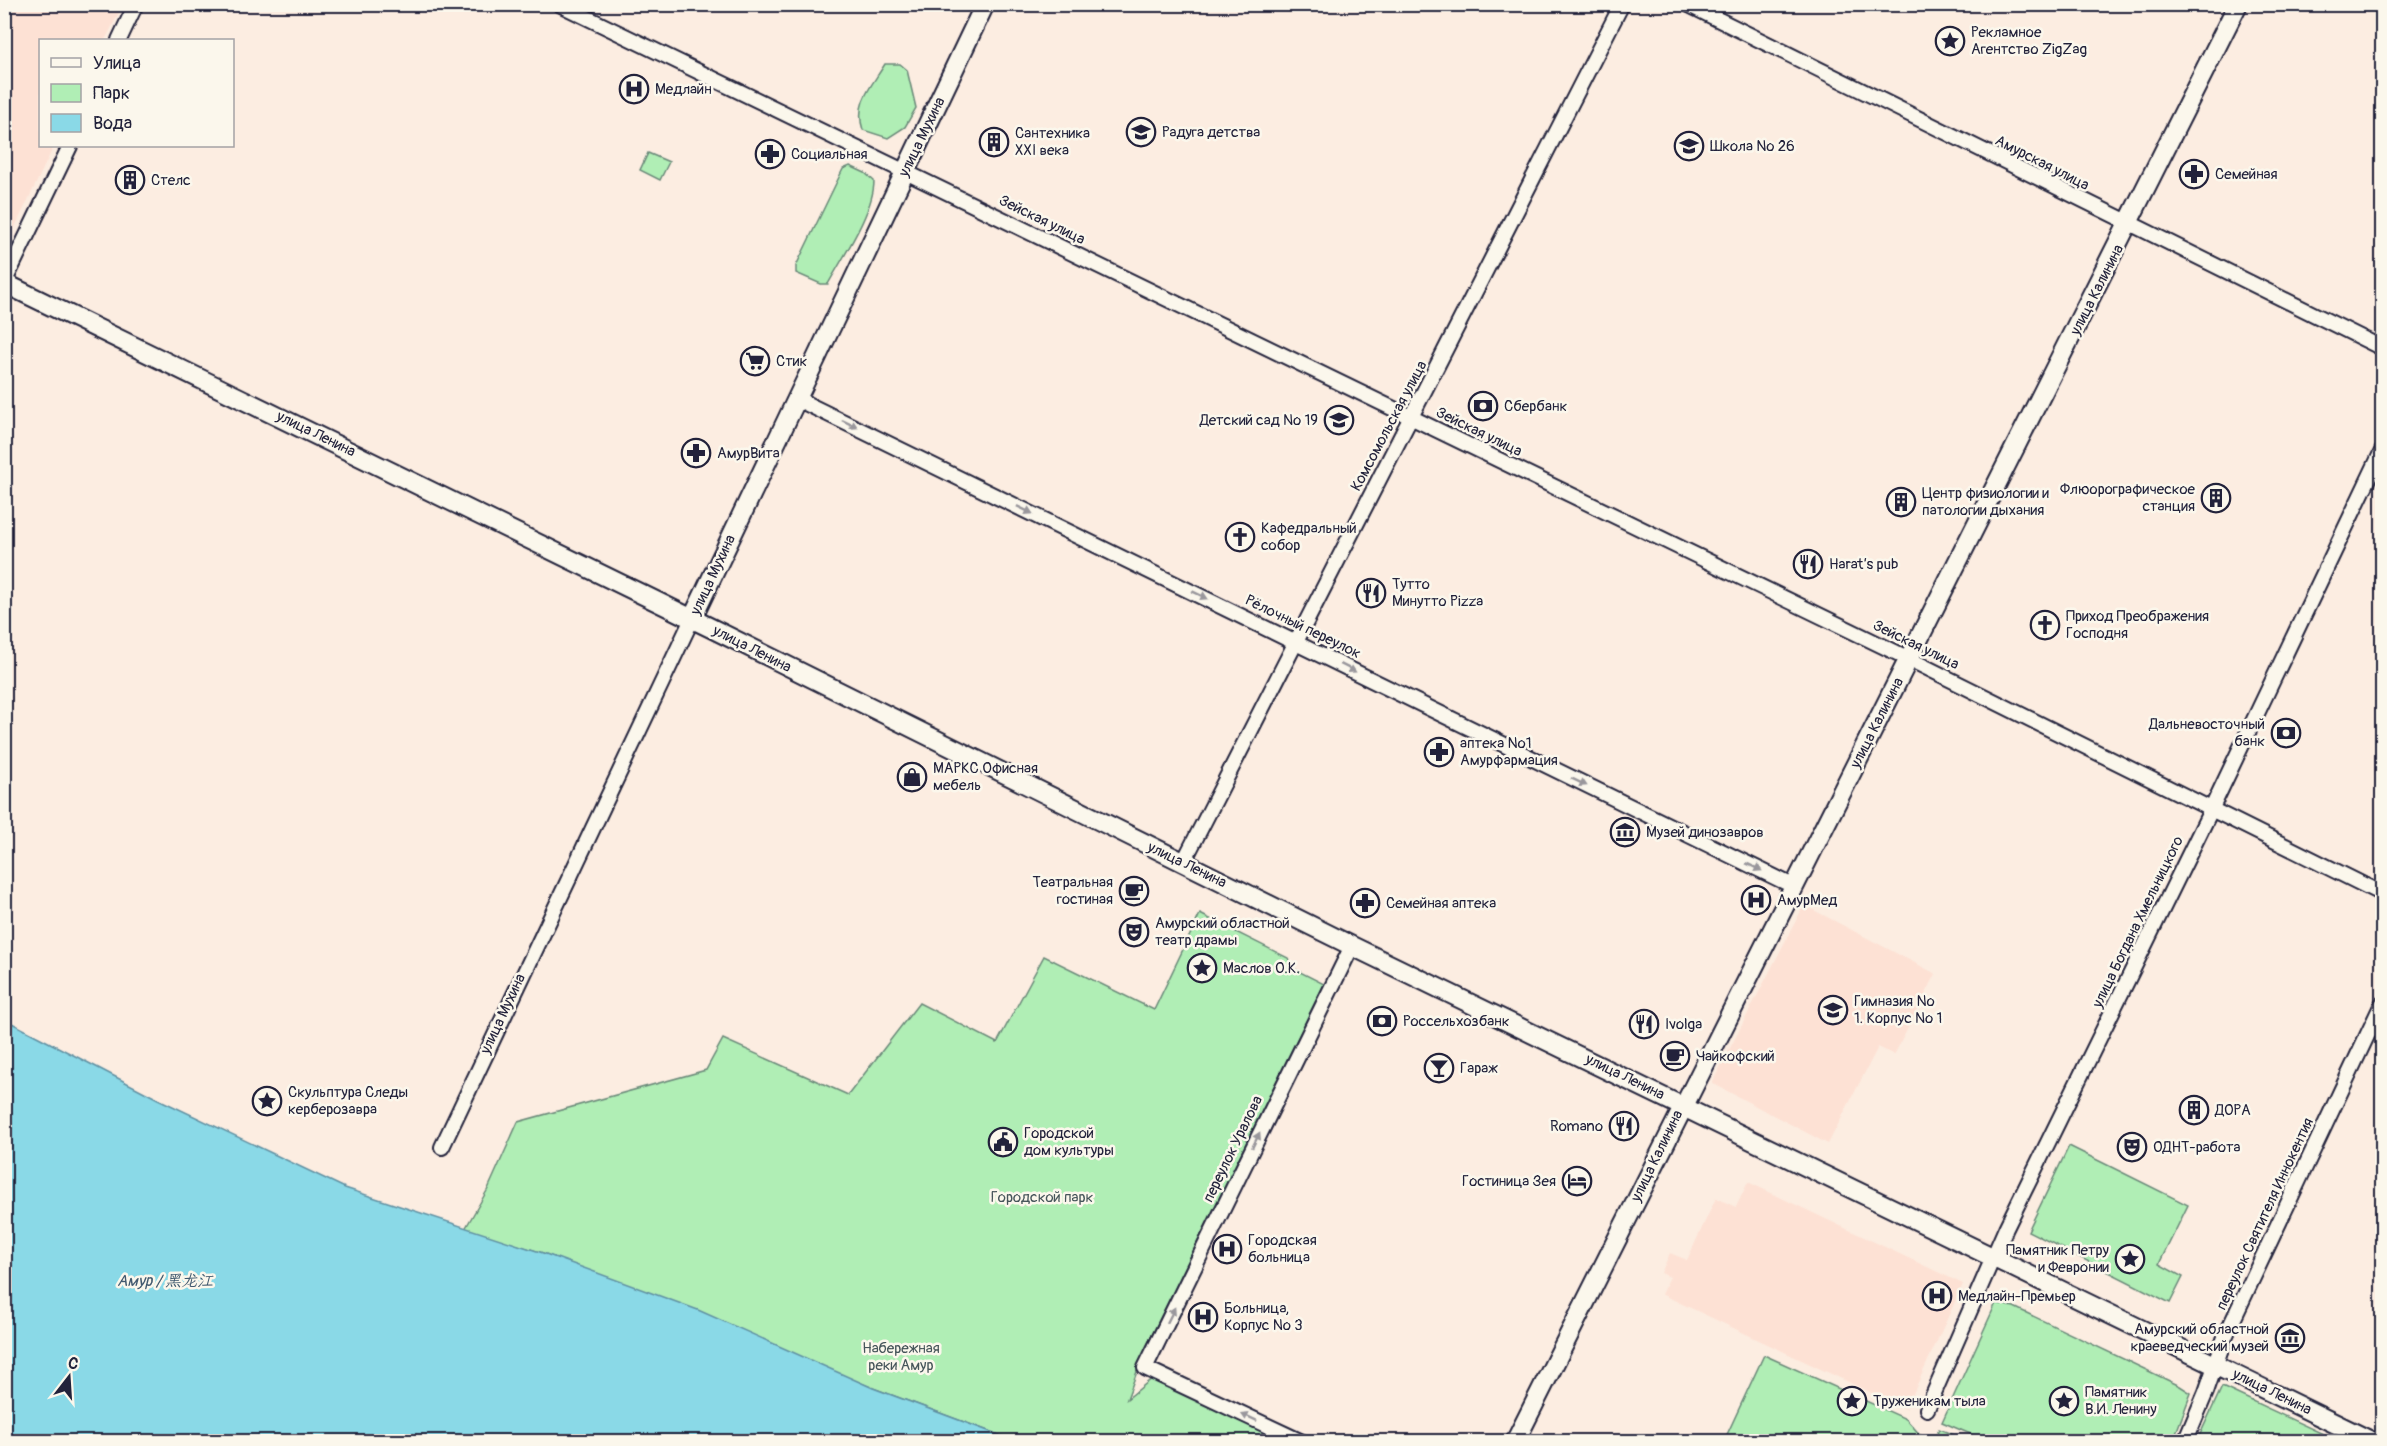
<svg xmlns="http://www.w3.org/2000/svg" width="2387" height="1446" font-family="Pangolin,'LXGW WenKai TC',sans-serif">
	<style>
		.built { fill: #fde1d4 }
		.green { fill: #b0eeb5; stroke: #698878; stroke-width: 1.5 }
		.water { fill: #8ad9e7; stroke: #6090a2; stroke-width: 1.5 }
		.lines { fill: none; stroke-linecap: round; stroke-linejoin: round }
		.minor-casing { stroke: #22223b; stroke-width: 18 }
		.major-casing { stroke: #22223b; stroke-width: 22 }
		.minor { stroke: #fbf7ec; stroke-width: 14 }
		.major { stroke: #fbf7ec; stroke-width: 18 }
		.oneway { fill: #99979c }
		.labels { text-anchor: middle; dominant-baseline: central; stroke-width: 5; stroke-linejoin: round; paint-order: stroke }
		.poi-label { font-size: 15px; fill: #22223b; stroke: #fbf7ec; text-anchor: start }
		.street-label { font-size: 15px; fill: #22223b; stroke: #fbf7ec }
		.park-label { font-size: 15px; fill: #46555a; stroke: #fbf7ec }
		.water-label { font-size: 16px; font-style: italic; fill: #41596f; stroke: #fbf7ec }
	</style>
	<rect width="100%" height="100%" fill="#fcede1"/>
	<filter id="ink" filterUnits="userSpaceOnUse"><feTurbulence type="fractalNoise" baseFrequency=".0167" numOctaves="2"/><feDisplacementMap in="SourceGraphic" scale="12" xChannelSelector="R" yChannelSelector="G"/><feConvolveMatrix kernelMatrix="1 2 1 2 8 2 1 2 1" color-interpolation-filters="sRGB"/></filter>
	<g filter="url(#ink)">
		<g class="built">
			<path d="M5,4L123,5L105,40H40V146H54L5,248Z"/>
			<path d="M1804,905L1936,974L1894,1055L1878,1047L1828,1144L1712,1083Z"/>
			<path d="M1748,1182L1963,1284L1906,1409L1661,1294L1670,1277L1661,1273L1670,1253L1687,1260L1716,1198L1736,1207Z"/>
		</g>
		<g class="green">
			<path d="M885,64H900L907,70L916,108L905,127L888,138L863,130C854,103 871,87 885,64Z"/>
			<path d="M648,153L669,162L660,180L640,170Z"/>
			<path d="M850,166L865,173L874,181C874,211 843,257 828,284H821L796,273V266L843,169Z"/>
			<path d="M1200,914L1288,958L1294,969L1324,984L1146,1347L1127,1399L1153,1378L1290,1441H1015L873,1388L543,1253L465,1229L488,1189L518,1122L706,1070L723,1039L848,1095L919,1003L997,1043L1044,956L1154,1010Z"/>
			<path d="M2069,1146L2188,1205L2159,1264L2183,1277L2170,1303L2028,1231Z"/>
			<path d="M1996,1303L2014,1307L2180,1386L2191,1393L2173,1441H1987L1942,1422Z"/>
			<path d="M1764,1355L1906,1419L1923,1438L1931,1441H1724Z"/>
			<path d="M2222,1387L2338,1441H2197Z"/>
			<path d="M1939,1429L1964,1439L1963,1441H1934Z"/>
		</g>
		<path class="water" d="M4,1019L158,1099L345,1188L543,1253L698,1310L873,1388L1015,1441H5Z"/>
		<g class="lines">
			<g class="minor-casing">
				<g id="minor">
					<path d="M559,4L1895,652L2382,894"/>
					<path d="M1687,4L2382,348"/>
					<path d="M119,40L136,4"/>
					<path d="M4,283L70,146"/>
					<path d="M797,399L1795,887"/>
					<path d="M1183,863L1622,4"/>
					<path d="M442,1147L692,619"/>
					<path d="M1927,1409L2006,1228L2211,810L2382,451"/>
					<path d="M1302,1442L1145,1368L1352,946"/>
					<path d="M2185,1442L2206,1392L2225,1337L2382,1004"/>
				</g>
			</g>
			<g class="major-casing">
				<g id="major">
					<path d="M4,283L711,628L1352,946L2373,1442"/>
					<path d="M692,619L985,4"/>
					<path d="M1515,1442L2238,4"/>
				</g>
			</g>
			<use href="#minor" class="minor"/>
			<use href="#major" class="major"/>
		</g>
		<defs><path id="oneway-solid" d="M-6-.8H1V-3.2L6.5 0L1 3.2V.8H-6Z" transform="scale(1.5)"/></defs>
		<g class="oneway">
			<use href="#oneway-solid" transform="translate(850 424) rotate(26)"/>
			<use href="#oneway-solid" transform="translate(1025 510) rotate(26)"/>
			<use href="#oneway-solid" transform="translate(1200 595) rotate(26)"/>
			<use href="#oneway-solid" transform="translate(1348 668) rotate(27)"/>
			<use href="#oneway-solid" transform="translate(1579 782) rotate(26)"/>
			<use href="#oneway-solid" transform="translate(1754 867) rotate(26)"/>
			<use href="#oneway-solid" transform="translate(1256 1140) rotate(-64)"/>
			<use href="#oneway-solid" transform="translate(1171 1315) rotate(-64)"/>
			<use href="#oneway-solid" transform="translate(1249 1417) rotate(-155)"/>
		</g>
	</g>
	<defs>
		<g id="sight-ring" transform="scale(1.5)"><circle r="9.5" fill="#fbf7ec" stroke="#22223b" stroke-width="1.5"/><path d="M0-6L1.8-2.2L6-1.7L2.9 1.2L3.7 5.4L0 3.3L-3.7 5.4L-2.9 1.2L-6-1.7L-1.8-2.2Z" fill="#22223b"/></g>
		<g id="hospital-ring" transform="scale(1.5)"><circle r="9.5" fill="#fbf7ec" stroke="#22223b" stroke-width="1.5"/><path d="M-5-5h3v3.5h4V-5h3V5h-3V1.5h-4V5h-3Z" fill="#22223b"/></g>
		<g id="school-ring" transform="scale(1.5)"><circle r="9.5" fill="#fbf7ec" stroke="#22223b" stroke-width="1.5"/><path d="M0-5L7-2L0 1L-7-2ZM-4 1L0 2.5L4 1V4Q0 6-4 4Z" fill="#22223b"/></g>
		<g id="building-ring" transform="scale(1.5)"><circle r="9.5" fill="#fbf7ec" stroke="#22223b" stroke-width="1.5"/><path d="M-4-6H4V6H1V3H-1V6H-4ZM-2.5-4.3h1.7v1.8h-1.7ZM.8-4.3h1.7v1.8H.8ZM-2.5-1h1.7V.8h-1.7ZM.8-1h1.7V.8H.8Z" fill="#22223b"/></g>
		<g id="pharmacy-ring" transform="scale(1.5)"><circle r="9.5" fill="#fbf7ec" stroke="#22223b" stroke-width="1.5"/><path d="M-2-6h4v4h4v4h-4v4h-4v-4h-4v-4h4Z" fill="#22223b"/></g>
		<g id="supermarket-ring" transform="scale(1.5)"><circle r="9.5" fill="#fbf7ec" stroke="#22223b" stroke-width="1.5"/><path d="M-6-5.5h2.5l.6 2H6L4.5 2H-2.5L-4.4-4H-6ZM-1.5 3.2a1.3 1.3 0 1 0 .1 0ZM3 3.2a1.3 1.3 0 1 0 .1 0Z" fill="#22223b"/></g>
		<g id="bank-ring" transform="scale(1.5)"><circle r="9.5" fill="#fbf7ec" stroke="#22223b" stroke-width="1.5"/><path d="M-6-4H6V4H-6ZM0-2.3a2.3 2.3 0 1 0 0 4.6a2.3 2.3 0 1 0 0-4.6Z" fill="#22223b"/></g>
		<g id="church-ring" transform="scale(1.5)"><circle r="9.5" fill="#fbf7ec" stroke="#22223b" stroke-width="1.5"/><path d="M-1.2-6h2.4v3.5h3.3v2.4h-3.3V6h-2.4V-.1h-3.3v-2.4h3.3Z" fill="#22223b"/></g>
		<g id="restaurant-ring" transform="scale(1.5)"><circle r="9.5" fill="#fbf7ec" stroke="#22223b" stroke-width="1.5"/><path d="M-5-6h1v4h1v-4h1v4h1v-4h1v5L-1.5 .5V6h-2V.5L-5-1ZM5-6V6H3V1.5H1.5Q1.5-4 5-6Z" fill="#22223b"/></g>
		<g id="shop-ring" transform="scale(1.5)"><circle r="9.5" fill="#fbf7ec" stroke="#22223b" stroke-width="1.5"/><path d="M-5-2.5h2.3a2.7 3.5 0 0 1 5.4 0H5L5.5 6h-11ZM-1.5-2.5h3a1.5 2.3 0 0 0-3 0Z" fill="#22223b"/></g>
		<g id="museum-ring" transform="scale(1.5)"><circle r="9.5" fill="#fbf7ec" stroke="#22223b" stroke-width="1.5"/><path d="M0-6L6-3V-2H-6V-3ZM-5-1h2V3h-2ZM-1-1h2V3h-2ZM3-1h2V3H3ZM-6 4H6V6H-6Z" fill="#22223b"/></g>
		<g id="cafe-ring" transform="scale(1.5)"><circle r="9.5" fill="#fbf7ec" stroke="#22223b" stroke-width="1.5"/><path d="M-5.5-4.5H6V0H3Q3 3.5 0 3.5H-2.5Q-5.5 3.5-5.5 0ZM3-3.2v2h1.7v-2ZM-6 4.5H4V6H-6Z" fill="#22223b"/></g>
		<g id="theatre-ring" transform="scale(1.5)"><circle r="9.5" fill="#fbf7ec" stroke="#22223b" stroke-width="1.5"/><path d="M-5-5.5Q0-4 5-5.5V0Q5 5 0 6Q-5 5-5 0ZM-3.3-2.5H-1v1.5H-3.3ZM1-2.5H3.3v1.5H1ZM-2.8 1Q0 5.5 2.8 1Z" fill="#22223b"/></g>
		<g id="bar-ring" transform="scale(1.5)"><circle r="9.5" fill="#fbf7ec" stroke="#22223b" stroke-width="1.5"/><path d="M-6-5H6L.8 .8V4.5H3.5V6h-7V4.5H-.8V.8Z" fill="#22223b"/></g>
		<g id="civic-ring" transform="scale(1.5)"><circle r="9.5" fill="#fbf7ec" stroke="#22223b" stroke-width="1.5"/><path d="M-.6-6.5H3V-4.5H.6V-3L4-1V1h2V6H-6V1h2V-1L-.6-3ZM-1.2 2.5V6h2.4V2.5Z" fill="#22223b"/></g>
		<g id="hotel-ring" transform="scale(1.5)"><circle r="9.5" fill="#fbf7ec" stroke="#22223b" stroke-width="1.5"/><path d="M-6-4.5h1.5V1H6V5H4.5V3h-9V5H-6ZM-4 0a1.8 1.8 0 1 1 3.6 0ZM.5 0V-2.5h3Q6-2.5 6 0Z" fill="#22223b"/></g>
	</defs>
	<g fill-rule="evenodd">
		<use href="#sight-ring" x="1950" y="41"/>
		<use href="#hospital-ring" x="634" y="89"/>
		<use href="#school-ring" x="1141" y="132"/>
		<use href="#building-ring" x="994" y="142"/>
		<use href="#school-ring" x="1689" y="146"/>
		<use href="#pharmacy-ring" x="770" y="154"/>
		<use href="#pharmacy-ring" x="2194" y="174"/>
		<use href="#building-ring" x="130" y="180"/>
		<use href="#supermarket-ring" x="755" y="361"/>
		<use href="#bank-ring" x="1483" y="406"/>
		<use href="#school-ring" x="1339" y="420"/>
		<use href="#pharmacy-ring" x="696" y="453"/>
		<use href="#building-ring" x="2216" y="498"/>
		<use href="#building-ring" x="1901" y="502"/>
		<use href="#church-ring" x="1240" y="537"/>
		<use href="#restaurant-ring" x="1808" y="564"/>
		<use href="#restaurant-ring" x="1371" y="593"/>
		<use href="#church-ring" x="2045" y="625"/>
		<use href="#bank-ring" x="2286" y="733"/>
		<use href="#pharmacy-ring" x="1439" y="752"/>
		<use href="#shop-ring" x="912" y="777"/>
		<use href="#museum-ring" x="1625" y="832"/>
		<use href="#cafe-ring" x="1134" y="891"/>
		<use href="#hospital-ring" x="1756" y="900"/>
		<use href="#pharmacy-ring" x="1365" y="903"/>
		<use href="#theatre-ring" x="1134" y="932"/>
		<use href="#sight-ring" x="1202" y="968"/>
		<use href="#school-ring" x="1833" y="1010"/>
		<use href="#bank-ring" x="1382" y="1021"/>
		<use href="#restaurant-ring" x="1644" y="1024"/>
		<use href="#cafe-ring" x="1675" y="1056"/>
		<use href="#bar-ring" x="1439" y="1068"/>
		<use href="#sight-ring" x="267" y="1101"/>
		<use href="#building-ring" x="2194" y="1110"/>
		<use href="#restaurant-ring" x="1624" y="1126"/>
		<use href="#civic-ring" x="1003" y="1142"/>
		<use href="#theatre-ring" x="2132" y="1147"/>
		<use href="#hotel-ring" x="1577" y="1181"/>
		<use href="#hospital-ring" x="1227" y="1249"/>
		<use href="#sight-ring" x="2130" y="1259"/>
		<use href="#hospital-ring" x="1937" y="1296"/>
		<use href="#hospital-ring" x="1203" y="1317"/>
		<use href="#museum-ring" x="2290" y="1338"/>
		<use href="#sight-ring" x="1852" y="1401"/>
		<use href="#sight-ring" x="2064" y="1401"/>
	</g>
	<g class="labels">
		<g class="poi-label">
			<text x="1971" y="32">Рекламное<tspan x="1971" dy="17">Агентство ZigZag</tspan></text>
			<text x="655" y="89">Медлайн</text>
			<text x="1162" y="132">Радуга детства</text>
			<text x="1015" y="133">Сантехника<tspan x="1015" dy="17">XXI века</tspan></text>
			<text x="1710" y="146">Школа № 26</text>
			<text x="791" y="154">Социальная</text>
			<text x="2215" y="174">Семейная</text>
			<text x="151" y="180">Стелс</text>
			<text x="776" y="361">Стик</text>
			<text x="1504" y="406">Сбербанк</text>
			<text x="1318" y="420" text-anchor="end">Детский сад № 19</text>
			<text x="717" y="453">АмурВита</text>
			<text x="2195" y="489" text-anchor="end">Флюорографическое<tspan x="2195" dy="17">станция</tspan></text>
			<text x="1922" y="493">Центр физиологии и<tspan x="1922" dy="17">патологии дыхания</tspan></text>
			<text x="1261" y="528">Кафедральный<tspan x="1261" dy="17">собор</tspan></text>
			<text x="1829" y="564">Harat’s pub</text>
			<text x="1392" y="584">Тутто<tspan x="1392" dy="17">Минутто Pizza</tspan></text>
			<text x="2066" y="616">Приход Преображения<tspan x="2066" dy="17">Господня</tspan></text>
			<text x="2265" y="724" text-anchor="end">Дальневосточный<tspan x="2265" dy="17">банк</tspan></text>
			<text x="1460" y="743">аптека №1<tspan x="1460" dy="17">Амурфармация</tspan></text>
			<text x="933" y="768">МАРКС Офисная<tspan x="933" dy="17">мебель</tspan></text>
			<text x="1646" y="832">Музей динозавров</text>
			<text x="1113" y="882" text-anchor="end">Театральная<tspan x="1113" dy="17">гостиная</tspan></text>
			<text x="1777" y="900">АмурМед</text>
			<text x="1386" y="903">Семейная аптека</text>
			<text x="1155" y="923">Амурский областной<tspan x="1155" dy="17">театр драмы</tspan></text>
			<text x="1223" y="968">Маслов О.К.</text>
			<text x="1854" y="1001">Гимназия №<tspan x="1854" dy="17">1. Корпус № 1</tspan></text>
			<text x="1403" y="1021">Россельхозбанк</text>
			<text x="1665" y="1024">Ivolga</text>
			<text x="1696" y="1056">Чайкофский</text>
			<text x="1460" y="1068">Гараж</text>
			<text x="288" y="1092">Скульптура Следы<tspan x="288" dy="17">керберозавра</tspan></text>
			<text x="2215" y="1110">ДОРА</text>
			<text x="1603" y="1126" text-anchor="end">Romano</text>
			<text x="1024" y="1133">Городской<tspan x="1024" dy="17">дом культуры</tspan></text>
			<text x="2153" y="1147">ОДНТ-работа</text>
			<text x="1556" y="1181" text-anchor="end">Гостиница Зея</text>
			<text x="1248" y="1240">Городская<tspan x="1248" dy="17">больница</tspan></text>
			<text x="2109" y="1250" text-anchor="end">Памятник Петру<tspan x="2109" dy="17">и Февронии</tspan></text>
			<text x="1958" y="1296">Медлайн-Премьер</text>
			<text x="1224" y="1308">Больница,<tspan x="1224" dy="17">Корпус № 3</tspan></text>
			<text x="2269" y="1329" text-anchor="end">Амурский областной<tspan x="2269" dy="17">краеведческий музей</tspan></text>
			<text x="2085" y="1392">Памятник<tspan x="2085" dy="17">В.И. Ленину</tspan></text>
			<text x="1873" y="1401">Труженикам тыла</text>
		</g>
		<g class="street-label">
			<text transform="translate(922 137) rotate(-64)">улица Мухина</text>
			<text transform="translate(2042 163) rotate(27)">Амурская улица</text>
			<text transform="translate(1042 220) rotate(26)">Зейская улица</text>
			<text transform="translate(2097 290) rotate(-63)">улица Калинина</text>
			<text transform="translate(1389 426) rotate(-62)">Комсомольская улица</text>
			<text transform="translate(1479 432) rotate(26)">Зейская улица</text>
			<text transform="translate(316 434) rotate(26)">улица Ленина</text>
			<text transform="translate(713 575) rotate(-65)">улица Мухина</text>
			<text transform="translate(1303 627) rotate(26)">Рёлочный переулок</text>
			<text transform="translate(1916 645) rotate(26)">Зейская улица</text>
			<text transform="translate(752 649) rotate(27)">улица Ленина</text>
			<text transform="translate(1877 723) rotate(-63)">улица Калинина</text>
			<text transform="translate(1187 865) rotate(26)">улица Ленина</text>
			<text transform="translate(2138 922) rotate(-64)">улица Богдана Хмельницкого</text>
			<text transform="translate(503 1014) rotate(-65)">улица Мухина</text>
			<text transform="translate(1625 1077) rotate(26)">улица Ленина</text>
			<text transform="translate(1233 1149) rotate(-64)">переулок Уралова</text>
			<text transform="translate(1657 1156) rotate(-64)">улица Калинина</text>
			<text transform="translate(2265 1214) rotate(-65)">переулок Святителя Иннокентия</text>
			<text transform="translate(2272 1392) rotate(26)">улица Ленина</text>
		</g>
		<g class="park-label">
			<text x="1042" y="1197">Городской парк</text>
			<text x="901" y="1348">Набережная<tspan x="901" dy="17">реки Амур</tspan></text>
		</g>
		<g class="water-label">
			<text x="165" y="1281">Амур / 黑龙江</text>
		</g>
	</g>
	<rect width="2387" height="1446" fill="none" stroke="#fbf7ec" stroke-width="24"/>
	<rect x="12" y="12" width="2363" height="1422" fill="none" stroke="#22223b" stroke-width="2" filter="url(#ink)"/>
	<rect x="39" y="39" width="195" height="108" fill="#fbf7ec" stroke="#a4a2a5" stroke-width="1.5"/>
	<rect x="51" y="58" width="30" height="9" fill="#fbf7ec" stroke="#a4a2a5" stroke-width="1.5"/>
	<text x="93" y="69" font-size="18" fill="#22223b">Улица</text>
	<rect x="51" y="84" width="30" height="18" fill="#b0eeb5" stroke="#a4a2a5" stroke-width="1.5"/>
	<text x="93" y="99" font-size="18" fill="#22223b">Парк</text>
	<rect x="51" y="114" width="30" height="18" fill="#8ad9e7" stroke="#a4a2a5" stroke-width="1.5"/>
	<text x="93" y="129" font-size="18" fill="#22223b">Вода</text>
	<g transform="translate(69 1377) rotate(17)" stroke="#fbf7ec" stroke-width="4.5" paint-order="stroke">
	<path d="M0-4.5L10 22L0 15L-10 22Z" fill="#22223b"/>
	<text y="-9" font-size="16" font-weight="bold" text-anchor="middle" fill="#22223b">С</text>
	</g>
</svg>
